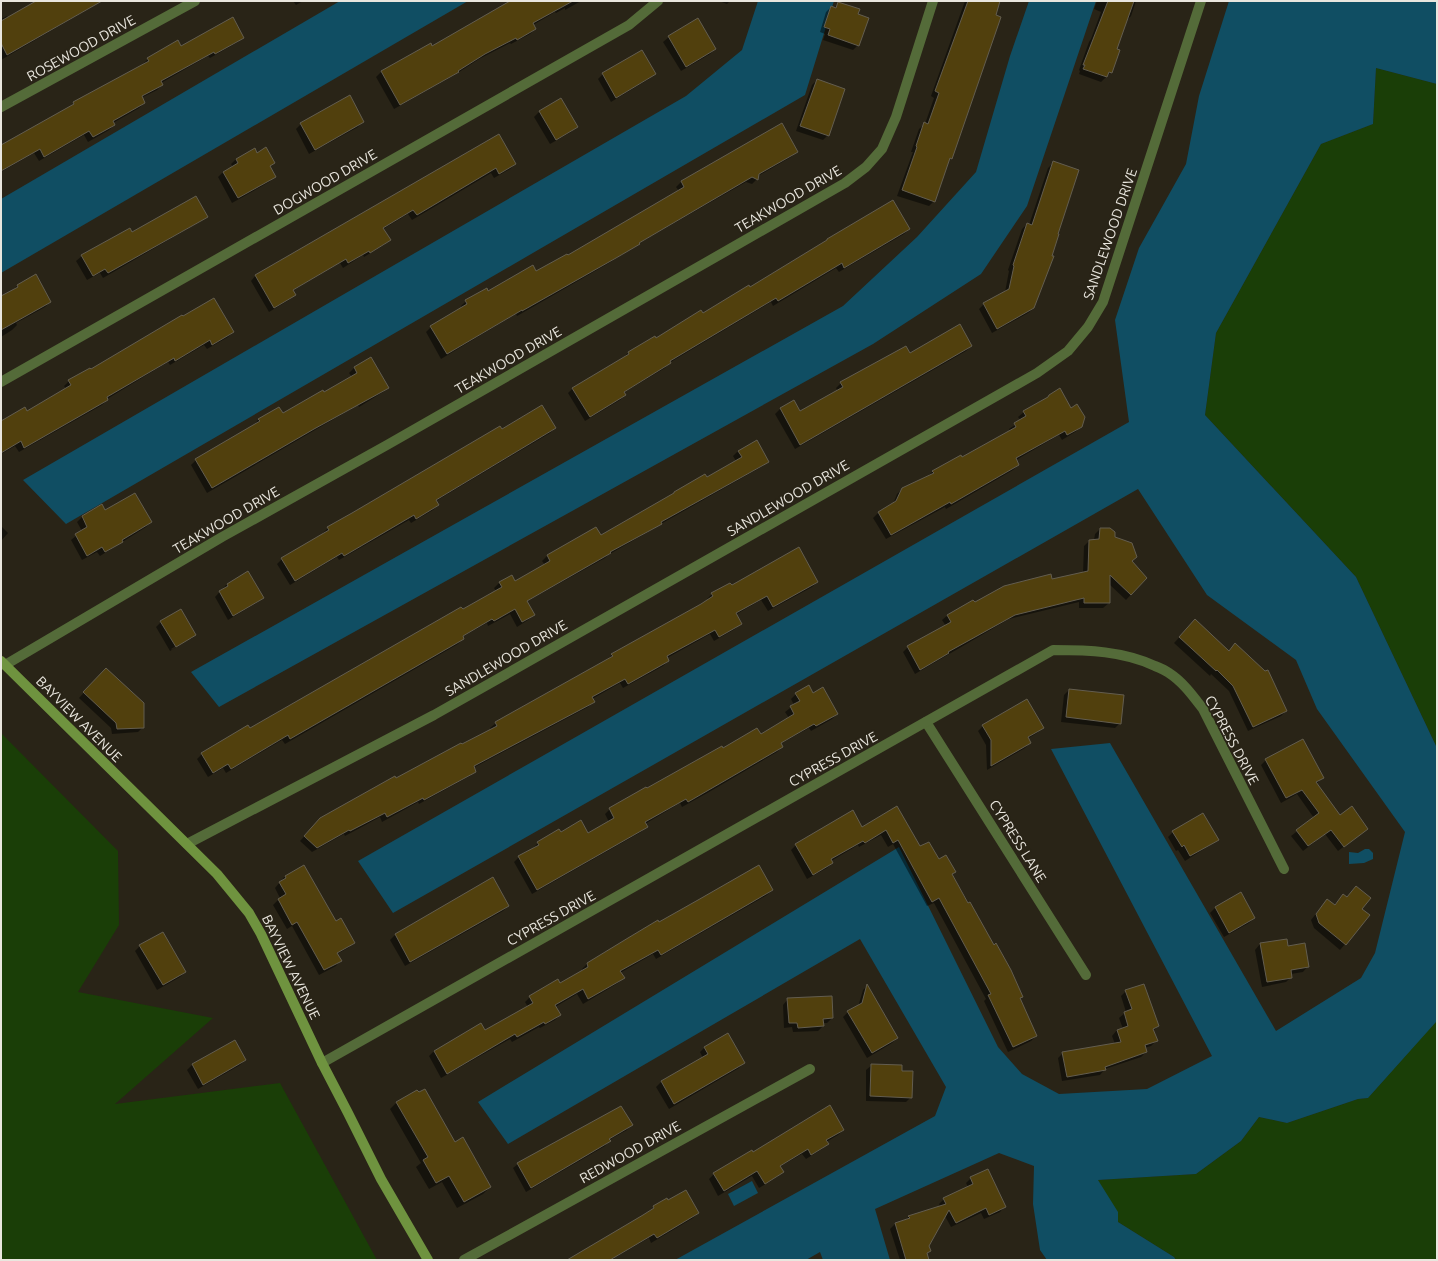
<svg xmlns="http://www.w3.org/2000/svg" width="1438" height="1261" font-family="Ubuntu,sans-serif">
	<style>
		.green { fill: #1a3e07 }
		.water { fill: #104e63 }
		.shadow { fill: #0007 }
		.building { fill: #51400d; stroke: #635d4f }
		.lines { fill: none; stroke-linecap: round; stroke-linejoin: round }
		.street { stroke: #546b39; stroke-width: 10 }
		.secondary { stroke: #6f933f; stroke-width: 10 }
		.labels { text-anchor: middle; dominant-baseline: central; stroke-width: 3.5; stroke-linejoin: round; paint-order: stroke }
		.street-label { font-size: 14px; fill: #e9e6de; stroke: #292417 }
	</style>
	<rect width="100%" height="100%" fill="#292417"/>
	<g class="green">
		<path d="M1376,68L1437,84V748L1356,577L1205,415L1216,333L1321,144L1373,124Z"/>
		<path d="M1,733L118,851L119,925L78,992L213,1018L115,1104L280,1083L377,1260H1Z"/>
		<path d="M1437,1020V1260H1176L1174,1257L1118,1222L1098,1180L1196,1174L1241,1141L1259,1117L1287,1123L1358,1099L1368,1098Z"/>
	</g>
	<g class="water">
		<path d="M340,1H468L1,273V199Z"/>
		<path d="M758,1H834L805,95L66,524L23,480L686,96L742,50Z"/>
		<path d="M1029,1H1096L1027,206L981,274L873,344L219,707L191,672L843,306L917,237L976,172L1010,56Z"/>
		<path d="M1229,1H1437V84L1376,68L1373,124L1321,144L1216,333L1205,415L1356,577L1437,748L1436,1022L1368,1098L1358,1099L1287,1123L1259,1117L1241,1141L1196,1174L1098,1180L1118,1212V1222L1174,1257L1176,1260H1047L1040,1250L1033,1204L1034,1166L999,1153L875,1209L890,1260H823L820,1252L806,1260H675L935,1116L946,1087L860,939L508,1144L478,1102L899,847L998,1047L1022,1074L1059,1094L1147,1089L1212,1056L1051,749L1110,743L1276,1031L1361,978L1375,953L1405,832L1317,709L1296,660L1207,595L1138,489L393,913L358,861L1129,422L1115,320L1139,248L1186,164L1199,96Z"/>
		<path d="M1365,849H1369L1373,853V859L1364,863L1349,864V852L1358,853Z"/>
		<path d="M752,1181L758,1193L734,1206L728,1194Z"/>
	</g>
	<g class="shadow">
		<path d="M38,1H102L1,60V19L7,16L8,18Z"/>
		<path d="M293,1H303L296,5Z"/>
		<path d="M520,1H581L565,10V8L556,13L555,12L533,25L535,29L530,34L511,44L510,43L479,59L453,76L394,109L376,77L381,72L432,47Z"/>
		<path d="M719,1H730L727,4Z"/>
		<path d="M965,1H999L951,158L947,162L934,201L929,206L897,196L913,152H911L919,129L925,124L934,98L931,96Z"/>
		<path d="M1097,1H1136L1131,16L1126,21L1116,50L1111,72L1101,82L1079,74L1080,71L1079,70L1089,42L1091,39L1101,12L1094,9Z"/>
		<path d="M839,3L857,15L858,45L853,50L823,40L825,34L820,32L826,12L831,7L834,8Z"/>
		<path d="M243,37L238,42L210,58L208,56L161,83L162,85L157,90L141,98L144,103L139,108L113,123L114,125L109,130L88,142L84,135L39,161L34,153L1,172V145L69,108L74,103L143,65V64L148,59L180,47Z"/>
		<path d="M669,37L715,49L710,54L681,71L663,42Z"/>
		<path d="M641,51L654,74L649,79L611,102L598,79L603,74Z"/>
		<path d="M817,80L828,135L823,140L796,131L812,85Z"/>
		<path d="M539,112L576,126L571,132L550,144L534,117Z"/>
		<path d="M363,121L358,127L309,154L296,129L301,124Z"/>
		<path d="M781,125L797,151L791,157L758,176L757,179L752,184L746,182L636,245L609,263L517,316L516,314L441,359L426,332L431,327L462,308L461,306L466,301L536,273L568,256L679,191L676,187L681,182Z"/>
		<path d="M498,136L515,164L510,169L494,178L491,173L412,220L408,214L383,229L389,240L384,245L364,257L363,255L343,268L340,263L292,291L294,295L289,300L269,312L251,281L256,275Z"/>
		<path d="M257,154L269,167L274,177L269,182L232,203L218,177L223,172L233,167L231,164L236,159Z"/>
		<path d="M1053,163L1034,308L1028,313L992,333L979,309L984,304L1005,292L1009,271L1008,270L1022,229L1027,224L1029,225L1048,168Z"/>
		<path d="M206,216L201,221L103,278L100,273L87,280L76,261L82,256L131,233Z"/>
		<path d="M909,229L904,234L839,272L836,268L773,306L771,302L669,363L665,368L623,393L625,395L620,400L585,421L568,393L573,388L623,358L628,353L654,338L655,339L750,288L823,244L827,240Z"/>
		<path d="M17,286L50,302L45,307L16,323L17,325L12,330L1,337V298L12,291Z"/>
		<path d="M233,332L228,337L207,349L204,345L170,365L168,362L107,399V400L102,405L19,452L15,446L1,454V422L27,412L66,389L64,386L69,381L91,370Z"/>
		<path d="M971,346L966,351L795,449L775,414L780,409L794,402L800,413L838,391L836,388L841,383L909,354Z"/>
		<path d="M371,358L388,387L383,392L359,407L358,405L207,493L191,465L196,460L254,426V425L259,419L282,415L324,393L352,377L349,373L354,368Z"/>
		<path d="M1071,409L1081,427L1075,432L1062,440L1059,435L1016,460L1018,465L1013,470L946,509L945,507L886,539L873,518L879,512L893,504L897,494L902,489L927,477L933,471L962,458L1010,431L1009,429L1021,421L1018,417L1024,412Z"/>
		<path d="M555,428L550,433L436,501L438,505L433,510L411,523L409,520L339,560L337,557L290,585L277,564L282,559L323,534V533L328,528L502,431Z"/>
		<path d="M738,451L768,461L763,466L659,525L655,528L608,555L605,558L526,602L533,615L528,620L517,627L510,614L488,626L487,623L462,637L463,639L458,644L285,744L282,740L226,773L223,768L208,777L197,759L202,754L250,730L496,591L494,588L499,583L512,576L515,582L545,565L542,561L547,556L596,528L600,536L736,461L733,456Z"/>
		<path d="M102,506L105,511L151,522L146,527L100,556L97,552L82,560L71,540L82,531L77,522L82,517Z"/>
		<path d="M1,526L8,533L1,541Z"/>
		<path d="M1100,529L1114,538L1131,562L1146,578L1126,600L1109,584V603L1103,608H1079V602L1009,619L915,674L903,652L908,647L946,626L942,620L948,615L974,604L1051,580L1083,573L1084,546L1089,541L1094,540L1095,534Z"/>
		<path d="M817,582L812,587L768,611L761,600L735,615L740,624L735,629L714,641L710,634L667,658L668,661L663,666L623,688L620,683L592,699L593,702L588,707L473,768L475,771L470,776L419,804L418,802L382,822L380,817L345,836L344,834L312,852L300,841L315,825L395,780L491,730L490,728L496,723L607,660L612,655L708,601L707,599L712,594L731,586Z"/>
		<path d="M227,584L263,597L258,602L228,620L215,597Z"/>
		<path d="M161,622L195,634L191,639V637L171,649L172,650L190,639L170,651L156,627Z"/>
		<path d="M1190,626L1286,711L1281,716L1248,731L1229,691L1211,674L1210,676L1174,643Z"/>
		<path d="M101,674L143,727L138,732L112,734L111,728L79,698Z"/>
		<path d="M1069,690L1120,723L1115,728L1061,722L1064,695Z"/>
		<path d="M796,694H813L837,714L832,719L811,731L809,728L780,744L782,747L777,752L709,792L682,807L680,803L645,824L646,827L641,832L532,894L514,862L519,857L533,849V848L538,843L560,834H588L609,822L605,814L610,809L723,750L761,736L789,718L785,712L794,705L791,699Z"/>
		<path d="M1026,701L1042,728L1037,733L1027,739L1030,743L1025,748L987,770L986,745L978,731L983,726Z"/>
		<path d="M1266,760L1322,778L1316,784L1340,816L1367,829L1338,851L1325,834L1303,851L1291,836L1314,818L1297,794L1281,803L1261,765Z"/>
		<path d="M896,808L920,848L954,872L952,874L1022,996L1019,999L1036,1036L1031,1041L1008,1052L984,1001L986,999L934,903L927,906L893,844L888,847L881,835L859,847L858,845L831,861L832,863L827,868L807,879L791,850L796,845L862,828Z"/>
		<path d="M1173,832L1217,839L1212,844L1185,861L1178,850L1176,851L1168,837Z"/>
		<path d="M285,876L336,922L353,943L348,948L337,954L341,960L336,966L319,975L292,926L287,929L273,905L280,898L275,888Z"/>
		<path d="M493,878L508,906L503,911L405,966L390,940L395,935Z"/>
		<path d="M1356,887L1361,909L1345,944L1340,950L1314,928L1311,920L1327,900L1334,905L1343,895L1346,898Z"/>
		<path d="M772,890L767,895L656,959L653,954L620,973L623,978L618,983L583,1004L577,994L555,1007L560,1015L555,1020L540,1028L539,1027L512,1042L510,1039L441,1078L429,1056L434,1051L485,1031L528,1007L525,1002L530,997L560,984L583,971L582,969L587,964L628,939L658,923Z"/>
		<path d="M1241,894L1254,918L1249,923L1224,937L1210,913L1215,908Z"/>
		<path d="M162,933L185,972L180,977L157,990L135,951L140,946Z"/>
		<path d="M1260,944L1287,947L1308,966L1303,972L1291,974V977L1286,982L1262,987L1255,950Z"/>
		<path d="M867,986L897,1038L892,1043L867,1058L843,1017L848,1012L858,1007L863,990Z"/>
		<path d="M1126,991L1158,1026L1153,1031L1157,1040L1151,1046L1144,1048L1146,1052L1141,1057L1105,1069L1100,1075L1062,1081L1058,1058L1063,1053L1115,1044L1112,1036L1117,1030L1123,1029L1119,1018L1126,1012L1121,996Z"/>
		<path d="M788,999L832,1018L827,1023H822L823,1026L818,1031L793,1032L792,1027L784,1028L783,1005Z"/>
		<path d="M234,1041L245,1060L240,1065L198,1089L187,1070L192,1065Z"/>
		<path d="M705,1047L744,1062L739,1068L669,1109L656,1087L661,1082L703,1058L700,1052Z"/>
		<path d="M872,1065L901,1072L911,1097L906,1102L866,1101V1070Z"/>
		<path d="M397,1102L454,1143L490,1187L483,1194L457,1208L442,1182L429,1189L416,1167L421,1163L390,1109Z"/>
		<path d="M631,1125L627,1130L609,1140V1141L605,1146L526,1192L513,1168L518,1164Z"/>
		<path d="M843,1130L838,1135L826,1142L827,1144L822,1149L806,1159L802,1154L779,1167L782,1172L777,1177L759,1188L752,1176L718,1196L709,1179L714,1174L753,1153Z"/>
		<path d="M971,1178L1005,1206L1000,1212L984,1219L981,1213L951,1227L945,1216L928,1246L929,1251L926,1254L928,1260H900L890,1229L895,1224L905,1221L909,1216L940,1207L939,1204L944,1199L968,1187L966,1183Z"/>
		<path d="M668,1201L698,1213L693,1218L651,1243L649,1238L614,1258L615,1260H571L649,1212L654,1207Z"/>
	</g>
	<g class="building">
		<path d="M36,1H102L7,55L1,43V21Z"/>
		<path d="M510,1H573L533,23L536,29L517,40L516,38L485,54L458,71L459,72L400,105L381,71L431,43L432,46Z"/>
		<path d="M968,1H1000L996,15L1001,17L952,159L950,158L935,202L902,190L917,147L916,146L924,122L928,124L939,93L935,91Z"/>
		<path d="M1108,1H1134L1117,49L1120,50L1112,73L1109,72L1107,77L1083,69L1085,65H1083Z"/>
		<path d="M838,2L860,9L858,14L869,18L859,46L828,35L830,29L824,27L831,6L836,8Z"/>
		<path d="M233,17L244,38L215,54L214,52L161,81L163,85L142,96L145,103L113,121L115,125L93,137L89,131L44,157L40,149L1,171V145L74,104L73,102L149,61L147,58L178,40L181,46Z"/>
		<path d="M698,18L716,49L686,67L668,36Z"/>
		<path d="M642,50L656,74L616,98L602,73Z"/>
		<path d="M817,79L845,89L829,136L800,126Z"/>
		<path d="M350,95L364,122L315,150L300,123Z"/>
		<path d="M561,98L578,127L556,140L539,111Z"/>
		<path d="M782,123L798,152L759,174L758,180L752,177L639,243L640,244L616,258L522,311V310L447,354L430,326L467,304L465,300L487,288L488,291L533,265L536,271L567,254L568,255L684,187L681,181Z"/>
		<path d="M499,134L516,164L499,174L496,168L417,215L413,210L383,228L391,240L370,253L369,251L348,263L346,259L293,290L296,295L274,308L255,275Z"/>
		<path d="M266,147L275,163L270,166L276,177L238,198L223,172L238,163L236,159L255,148L257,153Z"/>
		<path d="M1053,161L1079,170L1058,234H1059L1052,256H1054L1034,308L997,329L983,303L1009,289L1014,266L1013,265L1027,223L1032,225Z"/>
		<path d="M196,196L208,217L108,273L105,269L93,276L81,255L130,228L132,232Z"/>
		<path d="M893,200L910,229L844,268L842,263L778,301L776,298L670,361L671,363L624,392L626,395L590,417L572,388L629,354L628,352L655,336L656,338L701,310L703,313L749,285L750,287L827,240V239Z"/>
		<path d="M36,274L51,302L1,330V296L18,287L17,285Z"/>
		<path d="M214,298L234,332L212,345L210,340L175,361L174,358L107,397L108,400L24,448L21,441L1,453V421L25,407L27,411L71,385L68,380L90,368L91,369L182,315L183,316Z"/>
		<path d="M960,324L972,346L800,445L780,408L794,400L800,411L843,387L840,382L906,346L910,353Z"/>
		<path d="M371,357L389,388L314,429L212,488L195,459L260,421L258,419L279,407L283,413L323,390L324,392L357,373L354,367Z"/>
		<path d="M1060,388L1071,408L1077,404L1085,417L1082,427L1067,435L1065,431L1016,458L1019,465L951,504L950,502L891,535L878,512L896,501L902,488L934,473L932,471L961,455L962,457L1016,427L1014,423L1026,416L1023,411L1048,397L1049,395Z"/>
		<path d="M542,405L556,428L436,500L439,505L416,519L414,515L344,556L342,553L295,581L281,558L329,530L327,527L352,513L500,426L502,429Z"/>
		<path d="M757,440L769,462L661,522L662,524L610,552L611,553L527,601L535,615L522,622L515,609L494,621L492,619L463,636L464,639L290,739L288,735L231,769L228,764L213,773L201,753L248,725L250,728L461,607L463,609L502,587L499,582L512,575L515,581L550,561L547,555L596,527L601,535L674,493V492L705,474L707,477L742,457L738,451Z"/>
		<path d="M135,493L152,522L122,540L123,542L105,552L102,547L87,556L75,534L87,527L82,516L102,504L105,510Z"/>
		<path d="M1100,528H1110L1115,532V537L1132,543L1137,557L1132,561L1147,578L1131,595L1110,575V603H1084V598L1015,615L948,652L949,653L920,670L907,646L951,622L947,615L973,600L975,602L1004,586L1051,574L1052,579L1088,571L1089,540L1099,539Z"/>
		<path d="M799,547L818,582L773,607L767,596L736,613L742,624L719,637L715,630L667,656L669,661L628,684L625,679L592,697L595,702L474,766L476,772L424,800L423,798L387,817L385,813L350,831L349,830L317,848L304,836L320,818L395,776L396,778L461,743L462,744L497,726L495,722L613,656L611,654L701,604L713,596L711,593L730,583L732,585Z"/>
		<path d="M248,571L264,598L233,616L219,591L228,586L227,584Z"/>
		<path d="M181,609L196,635L176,647L160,621Z"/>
		<path d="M1195,619L1229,651L1235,643L1265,671L1268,670L1287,711L1253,727L1233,686L1217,670L1216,671L1179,637Z"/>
		<path d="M106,668L144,703V728L117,729L116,723L83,692Z"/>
		<path d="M809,685L813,693L823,687L838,714L816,726L814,724L781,743L783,747L688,802L686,799L645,822L648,827L537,890L518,856L539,845L537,842L559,829L561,832L581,820L588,833L614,818L609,808L646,787L647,788L722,746L723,748L757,728L761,734L794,714L790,706L800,701L795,693Z"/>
		<path d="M1069,689L1124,695L1121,724L1066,717Z"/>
		<path d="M1027,699L1044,728L1028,737L1031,743L991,766V740L982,725Z"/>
		<path d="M1303,739L1324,778L1316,782L1340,815L1352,806L1368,829L1344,847L1331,830L1308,846L1296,830L1319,813L1302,790L1286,798L1265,759Z"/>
		<path d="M897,806L920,846L929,842L939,859L946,855L956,872L952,874L968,903L970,902L994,945L996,943L1011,970L1023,997L1020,998L1037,1036L1013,1047L988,995L991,994L939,898L932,902L898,840L893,843L886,830L865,843L863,841L831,859L833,863L813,875L795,844L853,810L862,827Z"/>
		<path d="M1203,813L1219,840L1190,856L1184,845L1182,847L1172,831Z"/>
		<path d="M304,865L336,921L341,918L355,943L337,953L342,961L324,970L297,922L292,925L278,899L286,894L279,882L286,878L285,876Z"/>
		<path d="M759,865L773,890L661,955L658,950L620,971L625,978L588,999L583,989L555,1005L561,1015L545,1024L544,1022L517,1037L515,1034L447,1074L434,1051L481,1023L485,1030L533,1003L529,996L558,979L560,983L588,967L587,963L628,938L658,920L659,922L698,900Z"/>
		<path d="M493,877L509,906L410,962L395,934Z"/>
		<path d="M1356,886L1371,898L1362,909L1370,915L1346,945L1319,923L1316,914L1327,899L1335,905L1343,894L1347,897Z"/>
		<path d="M1241,892L1255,918L1229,933L1215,907Z"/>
		<path d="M163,932L186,972L163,985L139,945Z"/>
		<path d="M1287,939L1288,946L1305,943L1309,967L1291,970L1292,978L1267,982L1260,943Z"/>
		<path d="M867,984L898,1038L872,1053L847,1011L862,1003Z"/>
		<path d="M1144,984L1159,1026L1153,1029L1158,1041L1145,1045L1147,1052L1105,1067L1106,1070L1067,1077L1062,1052L1121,1042L1117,1030L1128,1026L1124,1012L1132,1009L1125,990Z"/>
		<path d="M832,996L833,1018L823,1019L824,1026L798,1028L797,1023H789L787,998Z"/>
		<path d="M728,1033L745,1063L674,1104L661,1081L708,1054L704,1047Z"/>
		<path d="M235,1040L246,1060L203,1085L192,1064Z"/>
		<path d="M871,1064L902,1065V1071H913L912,1098L870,1096Z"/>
		<path d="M425,1089L455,1142L463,1137L491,1187L464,1202L449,1176L436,1183L423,1160L428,1157L396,1102L417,1090L419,1092Z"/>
		<path d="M830,1105L844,1130L826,1140L829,1144L811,1155L808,1149L780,1166L784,1172L765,1184L757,1171L724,1191L713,1173L752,1150L753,1152Z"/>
		<path d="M621,1106L633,1125L609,1139L611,1141L531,1188L517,1163Z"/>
		<path d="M988,1169L1006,1207L989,1215L986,1208L956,1223L949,1210L929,1246L931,1251L927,1253L929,1260H906L895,1223L910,1218L908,1216L946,1204L943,1198L973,1184L970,1177Z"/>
		<path d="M686,1190L699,1213L657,1238L654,1234L610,1260H567L643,1215L654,1208L653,1206L667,1198L668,1200Z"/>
	</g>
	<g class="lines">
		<g class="street">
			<path d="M1,107L195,1"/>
			<path d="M1,382L629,25L658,1"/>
			<path d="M5,665L222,537L387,445L845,183L866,167L882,149L896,117L933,1"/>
			<path d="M926,722L1086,975"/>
			<path d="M187,844L434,715L1037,373L1068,351L1088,327L1103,302L1201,1"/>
			<path d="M322,1063L1053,650C1088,650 1123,651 1155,666C1160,668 1165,670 1169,673C1183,682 1193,696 1203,709L1284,869"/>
			<path d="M464,1260L810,1069"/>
		</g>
		<path class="secondary" d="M1,661L217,874L249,913L261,934L322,1063L348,1113L381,1179L428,1260"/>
	</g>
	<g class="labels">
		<g class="street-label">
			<text transform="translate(81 48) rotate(-29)">ROSEWOOD DRIVE</text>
			<text transform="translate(325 182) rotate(-30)">DOGWOOD DRIVE</text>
			<text transform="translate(788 199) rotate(-30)">TEAKWOOD DRIVE</text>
			<text transform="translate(1110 234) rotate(-71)">SANDLEWOOD DRIVE</text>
			<text transform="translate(508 360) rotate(-30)">TEAKWOOD DRIVE</text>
			<text transform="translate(788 498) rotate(-30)">SANDLEWOOD DRIVE</text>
			<text transform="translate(226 520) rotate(-30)">TEAKWOOD DRIVE</text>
			<text transform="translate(506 658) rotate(-30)">SANDLEWOOD DRIVE</text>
			<text transform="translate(79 719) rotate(45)">BAYVIEW AVENUE</text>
			<text transform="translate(1232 740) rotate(62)">CYPRESS DRIVE</text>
			<text transform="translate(833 759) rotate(-29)">CYPRESS DRIVE</text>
			<text transform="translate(1018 841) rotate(58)">CYPRESS LANE</text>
			<text transform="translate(551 918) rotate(-29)">CYPRESS DRIVE</text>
			<text transform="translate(291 967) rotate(64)">BAYVIEW AVENUE</text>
			<text transform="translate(630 1152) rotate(-29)">REDWOOD DRIVE</text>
		</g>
	</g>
	<rect width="1438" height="1261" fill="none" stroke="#e9e6de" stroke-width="4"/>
</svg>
